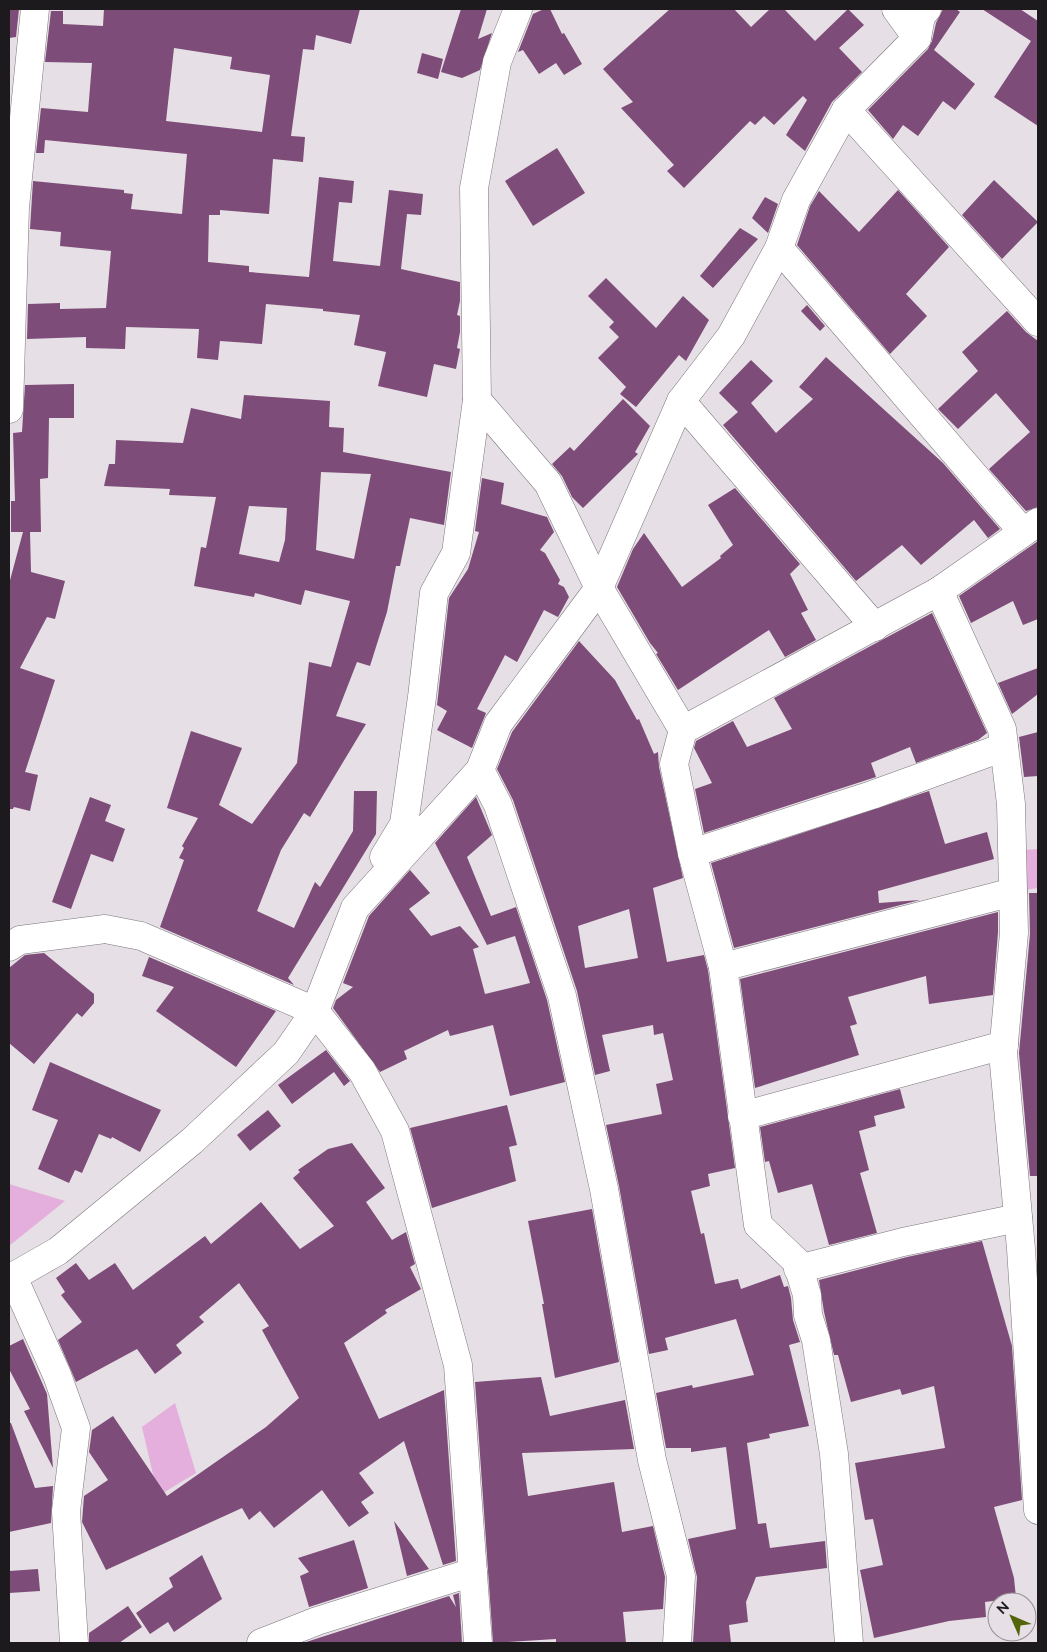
<svg xmlns="http://www.w3.org/2000/svg" width="1047" height="1652" font-family="Raleway,sans-serif">
	<style>
		.green { fill: #e4afdd }
		.building { fill: #7d4c78; fill-rule: evenodd }
		.lines { fill: none; stroke-linecap: round; stroke-linejoin: round }
		.minor-casing { stroke: #7c767b; stroke-width: 29 }
		.minor { stroke: #fff; stroke-width: 28 }
	</style>
	<rect width="100%" height="100%" fill="#e6dfe5"/>
	<g class="green">
		<path d="M1038,849V888L1025,890V850Z"/>
		<path d="M9,1184L65,1201L9,1246Z"/>
		<path d="M175,1403L196,1473L158,1496L142,1427Z"/>
	</g>
	<g class="building">
		<path d="M9,9H19L16,37L9,38Z"/>
		<path d="M104,9H360L351,44L316,35L314,50L303,49L291,136L305,137L303,162L273,159L269,214L220,210V215H209L208,262L249,266V272L309,277L319,177L354,181L352,203L339,202L333,261L380,266L389,190L423,194L421,215L407,214L401,269L460,282V301L457,315L460,316V332L457,348L460,349L456,369L434,364L427,397L378,386L386,352L354,345L360,315L323,311V309L266,304L262,344L220,341L218,360L197,358L199,329L126,327L125,349L86,348V337L27,339L28,304L60,303V309L106,308L111,251L60,246L61,232L30,229L33,181L124,190V193L133,194L131,209L182,214L187,154L45,140L44,153H36L41,108L88,112L92,63L45,62L51,11H63V24L103,26ZM174,48L232,57L230,69L270,75L262,132L166,121Z"/>
		<path d="M461,9H487L478,39L492,33L480,70L462,78L441,72Z"/>
		<path d="M544,9H550L562,34L564,33L582,64L564,75L556,63L539,74L523,50L518,52L533,14Z"/>
		<path d="M670,9H734L751,27L770,9H784L815,41L848,9L864,25L839,48L862,72L832,102L805,151L786,135L807,100L803,96L774,125L764,116L755,125L750,121L684,188L667,171L674,165L621,108L633,102L603,69Z"/>
		<path d="M943,9H956L960,12L934,50L975,84L955,110L943,101L918,136L903,125L893,139L868,110L928,49L932,41L936,23Z"/>
		<path d="M982,9H1020L1038,21V126L994,97L1031,41Z"/>
		<path d="M422,53L443,59L438,79L417,73Z"/>
		<path d="M557,148L585,193L533,226L505,181Z"/>
		<path d="M994,180L1038,222L1002,259L962,215Z"/>
		<path d="M898,190L949,247L906,294L927,316L890,354L797,245L810,206L819,191L859,232Z"/>
		<path d="M765,197L778,204L768,233L752,218Z"/>
		<path d="M740,228L758,239L713,288L700,276Z"/>
		<path d="M606,278L656,328L683,296L709,320L686,361L679,355L636,407L620,394L626,387L598,358L619,337L609,327L614,322L588,296Z"/>
		<path d="M807,305L825,326L820,331L801,311Z"/>
		<path d="M1007,311L1026,332L1038,341V507L1026,511L989,469L1030,432L996,393L958,429L938,409L978,371L962,352Z"/>
		<path d="M826,357L943,463L1000,529L988,538L974,520L921,565L902,545L856,581L723,425L738,412L719,393L751,360L773,381L751,403L776,433L813,399L799,387Z"/>
		<path d="M74,384V418H49L48,478L40,479L41,532H30L31,572L65,581L55,619L47,617L20,668L55,680L25,772L38,775L30,811L14,807L13,809H9V584L23,532H11V501H15L13,433L22,432L25,385Z"/>
		<path d="M244,395L330,401L329,427L344,428L343,452L451,472L444,525L410,518L400,566H396L387,612L370,666L357,662L336,716L366,724L310,817L304,813L281,850L257,911L294,928L315,882L320,887L353,831L354,791H377L376,834L288,978L294,985L160,927L184,860L179,858L184,848L182,846L198,818L167,808L191,731L242,748L219,805L252,824L297,763L309,662L331,667L350,601L305,590L301,605L255,593L254,597L194,586L201,547L206,548L216,497L169,495L170,489L104,486L109,464H115L116,440L183,443L191,408L241,419ZM321,472L371,474L354,559L316,550ZM249,506L287,508L285,540L279,562L239,554Z"/>
		<path d="M623,399L650,426L635,452L638,454L583,508L572,497L562,476L552,464L570,447L574,451Z"/>
		<path d="M482,478L504,483L501,504L547,517L554,532L540,550L545,553L560,580L558,584L564,587L569,597L558,617L544,610L517,662L505,655L477,709L486,713L472,748L437,730L447,711L437,705L449,598L468,569L479,532L475,531Z"/>
		<path d="M735,488L800,564L790,574L808,610L801,613L816,640L785,657L769,630L678,690L656,654L658,653L650,643L617,587L633,549L644,533L682,587L721,558L720,556L733,545L708,505Z"/>
		<path d="M1038,541V619L1023,625L1013,601L971,623L959,596Z"/>
		<path d="M932,613L987,733L978,740L916,763L910,747L871,763L876,777L704,833L695,789L712,783L694,748L696,741L733,721L747,747L792,729L774,698Z"/>
		<path d="M579,641L615,680L637,720L639,719L654,754L658,752L659,767L683,878L653,888L667,962L704,955L708,970L735,1168L708,1174L710,1186L691,1191L701,1234L704,1233L715,1284L738,1279L741,1289L780,1275L784,1287L788,1286L791,1298L793,1320L800,1342L789,1345L809,1426L769,1434L770,1438L747,1443L758,1524L766,1523L770,1548L825,1541L827,1568L756,1577L746,1602L748,1622L729,1625L731,1643H693L697,1577L688,1539L736,1529L726,1447L691,1452V1448H666L656,1393L692,1385L693,1388L754,1375L736,1319L665,1338L668,1350L649,1354L619,1186L606,1125L662,1114L656,1084L673,1080L663,1033L654,1035L653,1025L602,1035L610,1071L595,1075L577,991L513,800L497,769L512,732ZM629,909L638,958L585,968L578,926Z"/>
		<path d="M1038,668V694L1012,714L998,683Z"/>
		<path d="M1038,732V776L1024,777L1019,737Z"/>
		<path d="M929,791L945,844L987,832L994,859L878,891L879,903L920,900L734,948L711,863Z"/>
		<path d="M90,797L111,805L105,821L125,829L113,862L91,854L71,909L52,902Z"/>
		<path d="M476,797L492,835L467,857L491,916L516,907L547,1000L565,1082L510,1096L493,1025L450,1036L448,1030L404,1051L407,1059L380,1072L333,1008L336,1000L353,987L343,983L369,916L410,870L430,893L409,909L431,936L460,926L479,947L473,949L485,994L530,983L515,936L487,945L435,843Z"/>
		<path d="M1029,893H1038V1176H1030L1019,1053L1030,934Z"/>
		<path d="M998,912V932L993,995L929,1004L926,976L848,997L857,1024L850,1026L859,1055L755,1088L740,979Z"/>
		<path d="M44,953L94,994V1003L82,1017L77,1013L34,1064L9,1043V968L25,955Z"/>
		<path d="M149,957L276,1011L236,1067L156,1011L174,987L142,976Z"/>
		<path d="M326,1050L350,1081L344,1086L334,1072L292,1104L278,1085Z"/>
		<path d="M50,1062L161,1110L140,1152L112,1137L111,1139L99,1134L82,1173L75,1170L69,1183L38,1169L58,1120L32,1110Z"/>
		<path d="M900,1089L905,1108L874,1116L876,1126L859,1131L869,1170L860,1173L877,1233L829,1245L812,1184L778,1193L769,1161L765,1162L760,1127Z"/>
		<path d="M507,1105L517,1145L509,1147L516,1181L432,1208L410,1128Z"/>
		<path d="M268,1110L281,1126L250,1151L237,1135Z"/>
		<path d="M352,1143L385,1188L366,1202L392,1240L406,1232L415,1264L410,1267L421,1289L385,1310L387,1313L344,1343L379,1419L444,1390L456,1561L443,1565L404,1441L359,1473L374,1493L361,1502L369,1513L349,1527L322,1490L274,1528L260,1511L249,1520L242,1508L106,1570L82,1522L84,1496L108,1480L89,1452L92,1430L113,1416L167,1496L266,1427L299,1398L262,1330L269,1326L239,1283L199,1317L204,1322L176,1345L182,1353L155,1374L137,1349L76,1382L58,1340L82,1322L61,1295L65,1292L56,1278L76,1263L89,1280L115,1263L133,1290L205,1236L211,1244L261,1202L300,1249L334,1226L293,1178L300,1172L298,1170L328,1149Z"/>
		<path d="M592,1209L619,1362L555,1378L542,1304H544L528,1221Z"/>
		<path d="M982,1241L1012,1346L1022,1500L994,1507L1014,1578L1016,1598L985,1602L986,1617L949,1621L874,1638L860,1570L883,1565L873,1519L865,1520L855,1463L945,1448L934,1386L902,1395L900,1389L851,1402L838,1355H834L824,1312L819,1280L907,1257Z"/>
		<path d="M23,1339L47,1394L53,1468L24,1411L30,1409L9,1369V1346Z"/>
		<path d="M541,1377L550,1416L625,1400L634,1449L522,1453L528,1496L614,1482L622,1532L653,1526L665,1577L663,1609L623,1612L626,1643H556V1639L493,1643L475,1382Z"/>
		<path d="M9,1423H11L35,1488L53,1486L51,1523L9,1532Z"/>
		<path d="M394,1521L429,1569L407,1576Z"/>
		<path d="M354,1540L368,1588L309,1607L300,1576L309,1572L298,1558Z"/>
		<path d="M202,1555L222,1599L174,1632L168,1622L150,1634L136,1613L173,1587L169,1578Z"/>
		<path d="M38,1569L40,1591L9,1593V1571Z"/>
		<path d="M459,1593L462,1643H303L449,1596L456,1607L453,1595Z"/>
		<path d="M128,1606L142,1627L119,1643H89V1633Z"/>
	</g>
	<g class="lines">
		<g class="minor-casing">
			<g id="minor">
				<path d="M896,9L917,38"/>
				<path d="M846,110L1038,322"/>
				<path d="M779,248L1023,532"/>
				<path d="M477,400L548,483L599,588L683,730L674,764L692,853L723,967L758,1225L797,1262L807,1295L808,1315L816,1340L834,1454L849,1643"/>
				<path d="M681,401L875,627"/>
				<path d="M9,409L15,207L35,9"/>
				<path d="M939,591L1002,729L1011,804L1014,933L1003,1053L1021,1249L1038,1510"/>
				<path d="M683,730L939,591L1038,522"/>
				<path d="M480,770L498,805L562,996L604,1189L652,1460L681,1576L677,1643"/>
				<path d="M692,853L872,795L1004,747"/>
				<path d="M384,857L404,824L422,697L434,593L456,553L477,400L474,188L497,62L518,9"/>
				<path d="M9,947L20,940L105,929L141,936L315,1011L362,1071L395,1131L458,1365L478,1643"/>
				<path d="M723,967L1013,892"/>
				<path d="M742,1116L1004,1045"/>
				<path d="M798,1269L903,1242L1018,1218"/>
				<path d="M13,1277L57,1375L76,1428L66,1511L74,1643"/>
				<path d="M9,1279L58,1251L192,1141L286,1053L315,1011L355,908L480,770L498,724L599,588L681,401L731,336L779,248L796,200L846,110L917,38L921,16L927,9"/>
				<path d="M261,1643L317,1621L473,1572"/>
			</g>
		</g>
		<use href="#minor" class="minor"/>
	</g>
	<rect width="1047" height="1652" fill="none" stroke="#1d1a1d" stroke-width="20"/>
	<g transform="translate(1012 1617) rotate(315)"><circle r="24" fill="#e6dfe5" stroke="#969095"/>
	<path d="M0-4L9 19L0 12L-9 19Z" fill="#53640b"/>
	<text y="-8" font-size="14" font-weight="bold" text-anchor="middle" fill="#1d1a1d">N</text>
	</g>
</svg>
